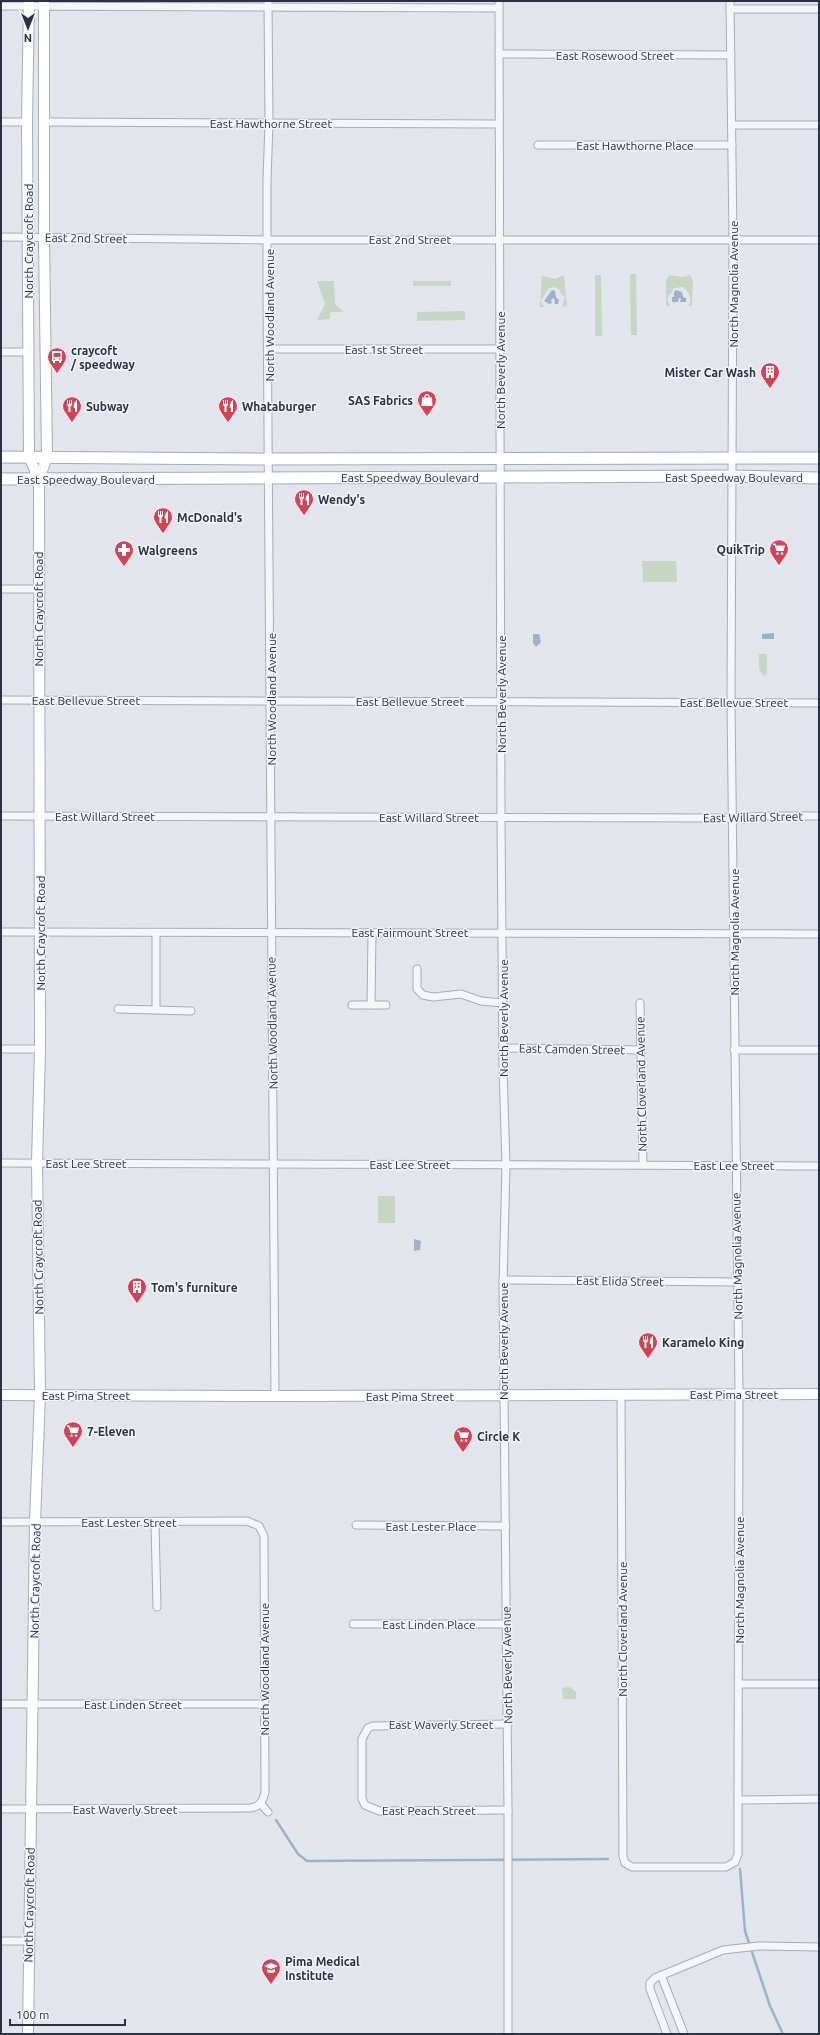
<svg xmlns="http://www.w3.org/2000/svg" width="820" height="2035" font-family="Ubuntu,sans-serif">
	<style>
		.green { fill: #c7d5c3 }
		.water { fill: #9cb2cc }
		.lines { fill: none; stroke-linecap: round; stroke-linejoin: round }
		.stream { stroke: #9cb2cc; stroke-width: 2.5 }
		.street-casing { stroke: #a7acb6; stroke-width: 9 }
		.secondary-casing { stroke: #a7acb6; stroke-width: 12 }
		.primary-casing { stroke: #a1a9b7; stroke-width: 13 }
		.street { stroke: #f5f6f9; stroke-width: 7 }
		.secondary { stroke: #fff; stroke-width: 10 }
		.primary { stroke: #fff; stroke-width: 11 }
		.labels { text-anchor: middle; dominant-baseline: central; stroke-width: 3; stroke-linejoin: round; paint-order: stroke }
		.street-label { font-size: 12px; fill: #293244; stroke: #f2f4f8 }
		.poi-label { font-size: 12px; font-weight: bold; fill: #293244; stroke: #f2f4f8; text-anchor: start }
	</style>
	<rect width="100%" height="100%" fill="#e2e5eb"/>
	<g class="green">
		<path d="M630,274H636L637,335H631Z"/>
		<path d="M564,275L567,306L562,307L565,297L561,294L559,289C549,283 545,293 541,301L544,307H540L542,276L555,279Z"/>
		<path d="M595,275H601L602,336H595Z"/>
		<path d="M669,275L683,277L690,275L693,281L692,306H688C694,299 688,293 684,287L674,288L667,299L670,306H666V280Z"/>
		<path d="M317,281H334L335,304L344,312H330V319L317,320L325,304Z"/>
		<rect x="413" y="281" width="38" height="5"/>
		<path d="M465,311V320L417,321V312Z"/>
		<path d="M642,561H676L677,582H643Z"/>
		<path d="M759,654H767V673L764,676L759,669Z"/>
		<rect x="378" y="1196" width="17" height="27"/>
		<path d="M570,1687L576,1692V1699H563L562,1688Z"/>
	</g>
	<g class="water">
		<path d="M552,290L555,291L556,297L559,300L558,304H555L554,298L551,300L552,303L549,304L544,301Z"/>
		<path d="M676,290L682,292L683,297L686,298V302H680L681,298H679L678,302H672V297H674V292Z"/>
		<path d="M774,633V639H762V634Z"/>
		<path d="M539,634L541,642L536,647L533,643V634Z"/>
		<path d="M414,1239L421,1241L420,1250L414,1251Z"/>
	</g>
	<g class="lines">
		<g class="stream">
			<path d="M276,1820L298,1854L307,1861L608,1859"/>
			<path d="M740,1869L745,1931L770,2006L783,2034"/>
		</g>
		<g class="street-casing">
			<g id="street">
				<path d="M268,1L269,123L267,180V291L275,1396"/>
				<path d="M499,1L501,818L503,1068L506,1165L503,1286L508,1810V2034"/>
				<path d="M1,6L499,8"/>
				<path d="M730,9H819"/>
				<path d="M500,54L731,55"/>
				<path d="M1,122H27"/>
				<path d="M44,122L498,124"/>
				<path d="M732,125H819"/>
				<path d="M538,145H732"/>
				<path d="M1,237L269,240H819"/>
				<path d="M269,349H500"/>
				<path d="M1,352H28"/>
				<path d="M1,589H38"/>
				<path d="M1,700L819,703"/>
				<path d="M1,816L733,818L767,816H819"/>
				<path d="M1,932L819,934"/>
				<path d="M156,933V1010"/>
				<path d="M417,969V989L423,995L433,997L461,994L481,1001L503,1003"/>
				<path d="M640,1003L643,1165"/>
				<path d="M352,1005H386"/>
				<path d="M371,1005L372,933"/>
				<path d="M118,1009L191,1011"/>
				<path d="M503,1048L641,1050"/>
				<path d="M1,1049H40"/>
				<path d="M734,1050H819"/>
				<path d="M1,1163L819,1166"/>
				<path d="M503,1280L737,1282"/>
				<path d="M621,1395L623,1856L625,1863L632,1867H726L735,1862L738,1854V1800L739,1394L731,702L733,240L730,1"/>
				<path d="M1,1522L247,1521L259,1526L264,1536L265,1792C263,1801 260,1807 250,1808L1,1809"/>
				<path d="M155,1523L157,1607"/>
				<path d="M356,1525L506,1526"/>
				<path d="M353,1624H506"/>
				<path d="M739,1684H819"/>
				<path d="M1,1704H264"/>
				<path d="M508,1724L373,1726L368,1728L362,1739V1799L365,1805L379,1811L508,1810"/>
				<path d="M738,1800L819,1799"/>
				<path d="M260,1803L268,1812"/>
				<path d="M1,1941H28"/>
				<path d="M661,1975L684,2034"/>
				<path d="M667,2034L650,1989V1983L655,1978L723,1950L759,1946L819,1947"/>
			</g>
		</g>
		<g class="secondary-casing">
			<g id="secondary">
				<path d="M29,1L27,122L29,457L39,479"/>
				<path d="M1,1395L290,1396L819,1394"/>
				<path d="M28,2034L35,1522L40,1395L37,1163L40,1049L39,479L47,457L44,238V1"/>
			</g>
		</g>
		<g class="primary-casing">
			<g id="primary">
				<path d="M1,457L269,459L819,458"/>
				<path d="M1,479L732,476L819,478"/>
			</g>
		</g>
		<use href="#street" class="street"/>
		<use href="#secondary" class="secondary"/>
		<use href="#primary" class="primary"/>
	</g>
	<defs>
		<g id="bus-pin" transform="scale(1)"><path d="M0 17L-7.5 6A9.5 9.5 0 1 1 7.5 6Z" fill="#d44353" stroke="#f2f4f8"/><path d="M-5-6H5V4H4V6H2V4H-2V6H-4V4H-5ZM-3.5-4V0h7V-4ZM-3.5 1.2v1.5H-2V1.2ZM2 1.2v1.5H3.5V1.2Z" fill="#fff"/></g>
		<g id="building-pin" transform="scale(1)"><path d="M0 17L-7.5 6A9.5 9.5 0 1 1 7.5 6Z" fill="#d44353" stroke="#f2f4f8"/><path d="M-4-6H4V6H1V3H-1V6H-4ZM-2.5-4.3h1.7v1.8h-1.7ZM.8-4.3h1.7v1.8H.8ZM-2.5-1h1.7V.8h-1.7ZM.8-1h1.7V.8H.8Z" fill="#fff"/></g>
		<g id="shop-pin" transform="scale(1)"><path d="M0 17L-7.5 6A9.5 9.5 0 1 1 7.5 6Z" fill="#d44353" stroke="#f2f4f8"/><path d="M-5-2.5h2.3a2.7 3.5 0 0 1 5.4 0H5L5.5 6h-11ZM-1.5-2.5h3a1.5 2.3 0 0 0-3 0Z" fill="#fff"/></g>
		<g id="restaurant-pin" transform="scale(1)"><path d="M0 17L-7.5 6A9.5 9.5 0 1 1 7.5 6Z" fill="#d44353" stroke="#f2f4f8"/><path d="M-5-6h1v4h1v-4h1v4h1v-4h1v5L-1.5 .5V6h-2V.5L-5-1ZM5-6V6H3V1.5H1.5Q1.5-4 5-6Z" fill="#fff"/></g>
		<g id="supermarket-pin" transform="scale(1)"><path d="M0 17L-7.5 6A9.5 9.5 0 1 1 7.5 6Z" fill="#d44353" stroke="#f2f4f8"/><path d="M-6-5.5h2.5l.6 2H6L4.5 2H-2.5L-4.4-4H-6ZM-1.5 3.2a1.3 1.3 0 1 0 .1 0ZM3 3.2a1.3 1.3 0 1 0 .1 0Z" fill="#fff"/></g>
		<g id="pharmacy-pin" transform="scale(1)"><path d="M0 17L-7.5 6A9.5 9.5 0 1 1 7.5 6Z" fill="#d44353" stroke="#f2f4f8"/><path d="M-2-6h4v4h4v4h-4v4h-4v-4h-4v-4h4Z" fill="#fff"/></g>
		<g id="school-pin" transform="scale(1)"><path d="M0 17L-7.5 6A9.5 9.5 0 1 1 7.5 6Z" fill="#d44353" stroke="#f2f4f8"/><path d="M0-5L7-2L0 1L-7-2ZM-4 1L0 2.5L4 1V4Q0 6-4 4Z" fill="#fff"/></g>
	</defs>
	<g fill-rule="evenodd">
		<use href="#bus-pin" x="57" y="357"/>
		<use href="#building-pin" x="770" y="372"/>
		<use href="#shop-pin" x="427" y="400"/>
		<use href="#restaurant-pin" x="72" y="406"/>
		<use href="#restaurant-pin" x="228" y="406"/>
		<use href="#restaurant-pin" x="304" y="499"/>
		<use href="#restaurant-pin" x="163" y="517"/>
		<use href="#supermarket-pin" x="779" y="549"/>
		<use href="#pharmacy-pin" x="124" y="550"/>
		<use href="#building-pin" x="137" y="1287"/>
		<use href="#restaurant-pin" x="648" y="1342"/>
		<use href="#supermarket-pin" x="73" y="1431"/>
		<use href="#supermarket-pin" x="463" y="1436"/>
		<use href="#school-pin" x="271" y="1968"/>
	</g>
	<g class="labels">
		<g class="street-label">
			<text x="615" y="55">East Rosewood Street</text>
			<text x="271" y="123">East Hawthorne Street</text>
			<text x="635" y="145">East Hawthorne Place</text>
			<text transform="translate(86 238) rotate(1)">East 2nd Street</text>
			<text x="410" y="239">East 2nd Street</text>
			<text transform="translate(28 241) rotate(-90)">North Craycroft Road</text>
			<text transform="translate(733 284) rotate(-90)">North Magnolia Avenue</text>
			<text transform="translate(269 315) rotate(-90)">North Woodland Avenue</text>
			<text x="384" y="349">East 1st Street</text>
			<text transform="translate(500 370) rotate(-90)">North Beverly Avenue</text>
			<text x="410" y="477">East Speedway Boulevard</text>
			<text x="734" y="477">East Speedway Boulevard</text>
			<text x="86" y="479">East Speedway Boulevard</text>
			<text transform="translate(38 609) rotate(-90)">North Craycroft Road</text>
			<text transform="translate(501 694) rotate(-90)">North Beverly Avenue</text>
			<text transform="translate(271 699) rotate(-90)">North Woodland Avenue</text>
			<text x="86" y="700">East Bellevue Street</text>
			<text x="410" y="701">East Bellevue Street</text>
			<text x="734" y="702">East Bellevue Street</text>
			<text x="105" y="816">East Willard Street</text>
			<text x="429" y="817">East Willard Street</text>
			<text transform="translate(753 817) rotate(-1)">East Willard Street</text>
			<text x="410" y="932">East Fairmount Street</text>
			<text transform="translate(734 932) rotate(-90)">North Magnolia Avenue</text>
			<text transform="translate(40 933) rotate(-90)">North Craycroft Road</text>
			<text transform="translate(503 1018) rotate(-90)">North Beverly Avenue</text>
			<text transform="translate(272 1023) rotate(-91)">North Woodland Avenue</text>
			<text transform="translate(572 1049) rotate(1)">East Camden Street</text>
			<text transform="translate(641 1084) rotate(-91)">North Cloverland Avenue</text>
			<text x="86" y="1163">East Lee Street</text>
			<text x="410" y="1164">East Lee Street</text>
			<text x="734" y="1165">East Lee Street</text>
			<text transform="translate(737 1256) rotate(-91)">North Magnolia Avenue</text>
			<text transform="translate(38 1257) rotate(-91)">North Craycroft Road</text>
			<text transform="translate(620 1281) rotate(1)">East Elida Street</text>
			<text transform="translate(503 1341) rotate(-90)">North Beverly Avenue</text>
			<text x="734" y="1394">East Pima Street</text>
			<text x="86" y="1395">East Pima Street</text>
			<text x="410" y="1396">East Pima Street</text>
			<text x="129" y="1522">East Lester Street</text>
			<text x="431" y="1526">East Lester Place</text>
			<text transform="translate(739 1580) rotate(-90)">North Magnolia Avenue</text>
			<text transform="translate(35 1581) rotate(-89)">North Craycroft Road</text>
			<text x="429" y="1624">East Linden Place</text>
			<text transform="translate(622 1629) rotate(-90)">North Cloverland Avenue</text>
			<text transform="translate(507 1665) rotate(-91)">North Beverly Avenue</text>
			<text transform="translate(264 1669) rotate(-90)">North Woodland Avenue</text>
			<text x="133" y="1704">East Linden Street</text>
			<text x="441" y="1724">East Waverly Street</text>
			<text x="125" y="1809">East Waverly Street</text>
			<text x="429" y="1810">East Peach Street</text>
			<text transform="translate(29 1905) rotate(-89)">North Craycroft Road</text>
		</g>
		<g class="poi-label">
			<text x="71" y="350">craycoft<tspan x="71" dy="14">/ speedway</tspan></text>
			<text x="756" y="372" text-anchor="end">Mister Car Wash</text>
			<text x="413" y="400" text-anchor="end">SAS Fabrics</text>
			<text x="86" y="406">Subway</text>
			<text x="242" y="406">Whataburger</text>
			<text x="318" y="499">Wendy's</text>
			<text x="177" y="517">McDonald's</text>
			<text x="765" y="549" text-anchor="end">QuikTrip</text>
			<text x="138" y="550">Walgreens</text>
			<text x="151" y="1287">Tom's furniture</text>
			<text x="662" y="1342">Karamelo King</text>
			<text x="87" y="1431">7-Eleven</text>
			<text x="477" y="1436">Circle K</text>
			<text x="285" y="1961">Pima Medical<tspan x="285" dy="14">Institute</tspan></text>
		</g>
	</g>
	<rect width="820" height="2035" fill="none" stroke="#293244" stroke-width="4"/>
	<g transform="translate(28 28) rotate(180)" stroke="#f2f4f8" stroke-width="3" paint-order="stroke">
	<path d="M0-3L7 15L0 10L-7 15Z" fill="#293244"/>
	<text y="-6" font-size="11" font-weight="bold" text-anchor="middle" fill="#293244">N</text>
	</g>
	<path d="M10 2019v6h115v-6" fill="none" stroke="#293244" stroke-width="2"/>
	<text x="16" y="2019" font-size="12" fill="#293244" stroke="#f2f4f8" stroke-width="3" paint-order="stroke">100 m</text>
</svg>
